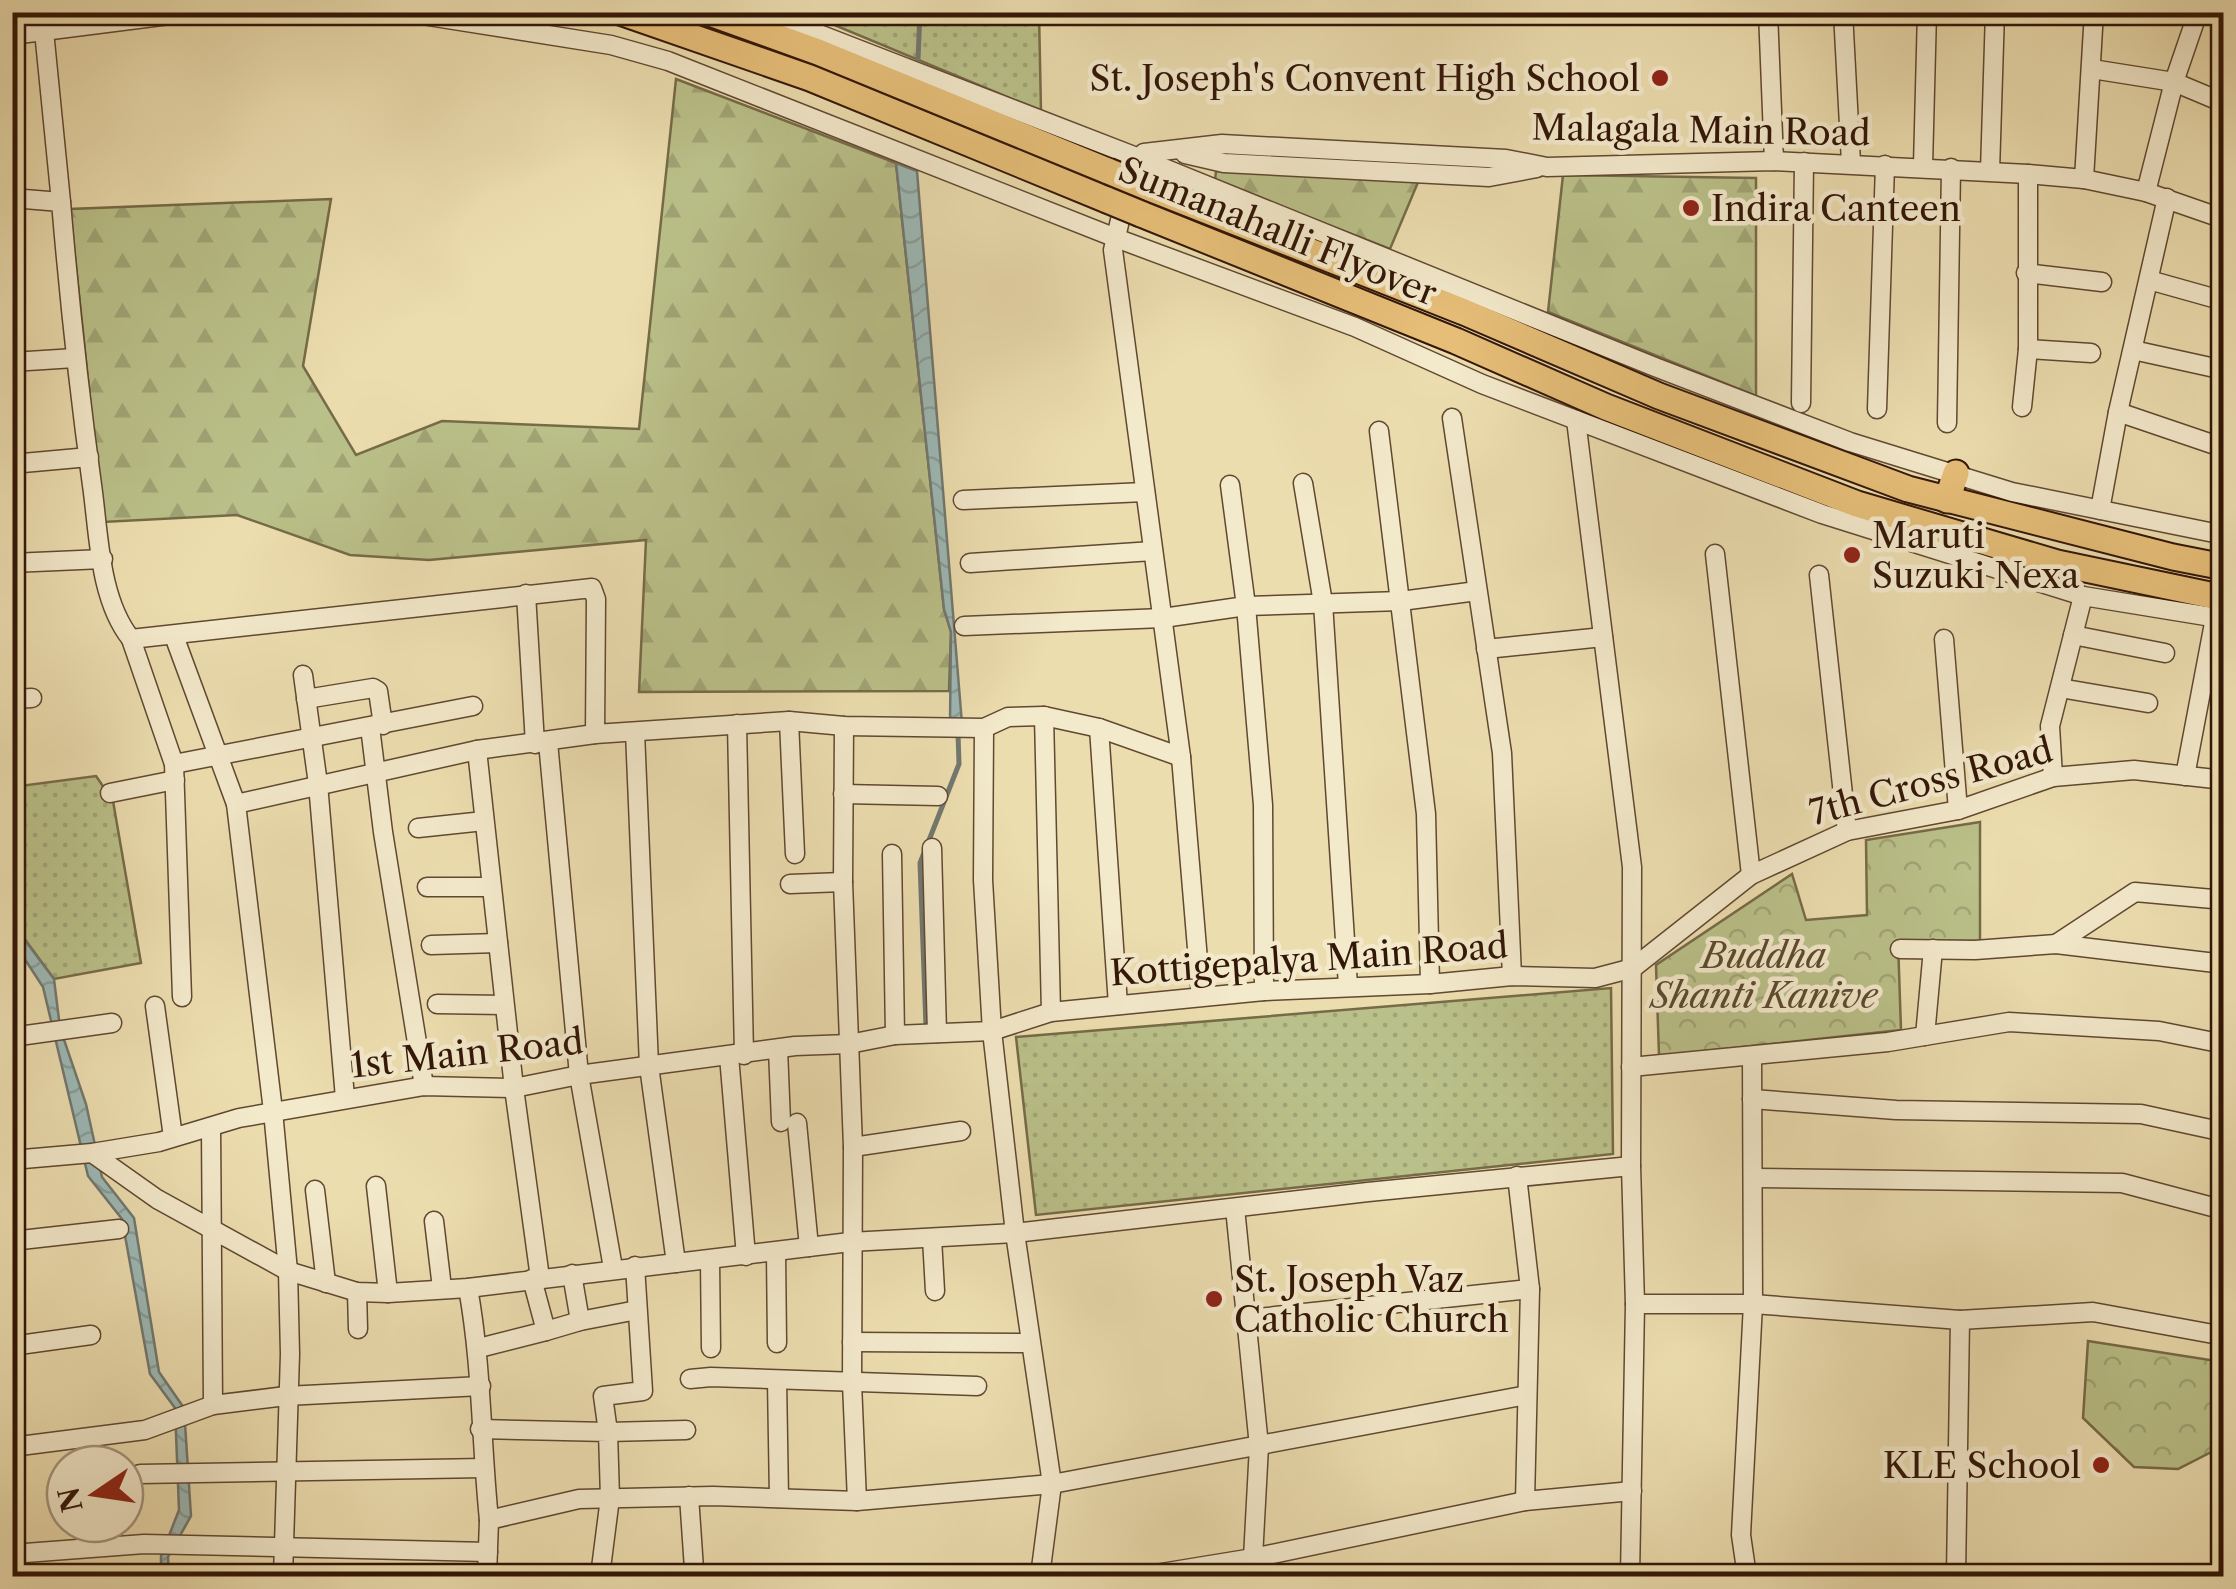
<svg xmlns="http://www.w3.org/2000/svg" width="2236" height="1589" font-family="'Libre Caslon Text',serif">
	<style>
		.grass { fill: url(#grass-dots); stroke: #766b48; stroke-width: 2.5 }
		.forest { fill: url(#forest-firs); stroke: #766b48; stroke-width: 2.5 }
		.park { fill: url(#park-crowns); stroke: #766b48; stroke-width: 2.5 }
		.water { fill: url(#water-waves); stroke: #727870; stroke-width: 2.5 }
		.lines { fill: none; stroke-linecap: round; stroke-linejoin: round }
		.stream { stroke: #727870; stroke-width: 5 }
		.minor-casing { stroke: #604831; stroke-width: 21 }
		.highway-casing { stroke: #321607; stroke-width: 29 }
		.minor { stroke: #f3e9cb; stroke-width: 18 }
		.highway { stroke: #e6be78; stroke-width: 25 }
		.highway-bridge-casing { stroke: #321607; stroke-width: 29; stroke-linecap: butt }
		.highway-bridge { stroke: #e6be78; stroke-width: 25 }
		.poi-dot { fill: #8f2418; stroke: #f3e9cb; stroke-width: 4 }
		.labels { text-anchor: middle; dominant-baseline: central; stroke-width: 9; stroke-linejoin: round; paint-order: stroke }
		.poi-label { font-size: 35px; fill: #321607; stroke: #f3e9cb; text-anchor: start }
		.street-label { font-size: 35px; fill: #321607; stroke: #f3e9cb }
		.park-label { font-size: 35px; font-style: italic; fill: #5b492e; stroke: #f3e9cb }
	</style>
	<defs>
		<pattern id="grass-dots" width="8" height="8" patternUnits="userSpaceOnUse" patternTransform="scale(2.5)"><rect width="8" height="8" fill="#bac089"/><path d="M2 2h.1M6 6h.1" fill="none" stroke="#a0a475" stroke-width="1.8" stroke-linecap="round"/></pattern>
		<pattern id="forest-firs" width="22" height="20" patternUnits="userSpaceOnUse" patternTransform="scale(2.5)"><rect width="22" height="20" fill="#bac089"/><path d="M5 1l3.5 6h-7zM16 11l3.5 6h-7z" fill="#a0a475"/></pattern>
		<pattern id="park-crowns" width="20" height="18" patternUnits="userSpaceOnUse" patternTransform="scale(2.5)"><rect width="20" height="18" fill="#bac089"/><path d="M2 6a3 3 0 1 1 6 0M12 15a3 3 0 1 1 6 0" fill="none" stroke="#a0a475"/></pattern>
		<pattern id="water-waves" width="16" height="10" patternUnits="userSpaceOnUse" patternTransform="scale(2.5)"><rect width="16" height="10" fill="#9db9b6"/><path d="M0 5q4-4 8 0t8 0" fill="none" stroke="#889e9b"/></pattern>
	</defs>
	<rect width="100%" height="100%" fill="#ecddaf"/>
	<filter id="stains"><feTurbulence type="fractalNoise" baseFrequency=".002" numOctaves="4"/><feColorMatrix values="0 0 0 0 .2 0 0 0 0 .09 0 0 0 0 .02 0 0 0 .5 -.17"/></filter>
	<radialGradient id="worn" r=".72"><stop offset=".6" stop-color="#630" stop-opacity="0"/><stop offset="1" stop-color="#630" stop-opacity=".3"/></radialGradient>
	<g class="grass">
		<path d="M816,12L1039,13L1041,111L815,17Z"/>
		<path d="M96,776L113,801L141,963L54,979L13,923L12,787Z"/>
		<path d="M1611,988L1613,1154L1036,1215L1016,1037Z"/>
	</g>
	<g class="forest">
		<path d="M676,79L896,163L944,609L951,632L949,691L639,692L646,540L429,560L350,555L237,515L103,522L70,209L331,199L303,366L356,455L442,421L639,429Z"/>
		<path d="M1216,171L1419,180L1390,249L1215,181Z"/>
		<path d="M1563,175L1756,178V396L1548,312Z"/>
	</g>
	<g class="park">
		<path d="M1980,822V941H1898L1901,1030L1659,1056L1656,965L1792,874L1806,920L1867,915L1866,840Z"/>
		<path d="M2088,1341L2223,1362V1446L2178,1469L2134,1467L2083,1418Z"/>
	</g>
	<g class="water">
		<path d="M896,163L917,171L962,724L950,722L951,632L944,609Z"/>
		<path d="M12,923L54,979L60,1028L86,1104L102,1177L134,1218L159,1372L184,1408L191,1516L168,1557L169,1576H161V1556L179,1510L175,1408L150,1374L122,1219L88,1176L43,987L13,941Z"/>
	</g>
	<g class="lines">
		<g class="stream">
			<path d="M918,59L920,12"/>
			<path d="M926,1027L920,863L959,764L958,733"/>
		</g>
		<g class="minor-casing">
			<g id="minor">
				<path d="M403,12L611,45L668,61L1116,238L1355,327L1482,384L1822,514L2083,596L2224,619"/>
				<path d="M762,12L1139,158L1655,367L1850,442L2012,492L2224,535"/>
				<path d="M1768,12L1774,161"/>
				<path d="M1843,12L1851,163"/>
				<path d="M44,31L61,202"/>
				<path d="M12,35L193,12"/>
				<path d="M2092,69L2174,82L2224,103"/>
				<path d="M1185,154L1224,163L1489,177L1537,168"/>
				<path d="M1923,166L1927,12"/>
				<path d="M1990,171L1995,12"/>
				<path d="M2084,179L2094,12"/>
				<path d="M2146,192L2174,82L2198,12"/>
				<path d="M12,198L61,202C69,297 79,391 92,485C99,534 99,599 131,639L592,588L596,599L595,734L789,721L844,726L984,728L1008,717L1044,716L1099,728L1181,757"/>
				<path d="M2026,273L2102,282"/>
				<path d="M2149,280L2224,301"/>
				<path d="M2028,349L2091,353"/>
				<path d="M2133,350L2224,370"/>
				<path d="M12,362L75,358"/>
				<path d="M1801,403L1804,162"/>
				<path d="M2022,407L2028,349V174"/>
				<path d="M1877,409L1885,165"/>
				<path d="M2118,412L2167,198"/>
				<path d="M1452,418L1502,753L1512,976"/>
				<path d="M1576,420L1632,867L1631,1166L1635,1304L1630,1576"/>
				<path d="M1947,423L1951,168"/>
				<path d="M1379,431L1426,814L1430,984"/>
				<path d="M12,464L89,457"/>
				<path d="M1303,483L1323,603L1348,986"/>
				<path d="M1230,485L1246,606L1263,805L1264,991"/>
				<path d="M963,500L1145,492"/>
				<path d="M2100,510L2118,412L2224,448"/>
				<path d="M1715,554L1751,875"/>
				<path d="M12,563L103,559"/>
				<path d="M970,563L1153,551"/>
				<path d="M1819,575L1847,831"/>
				<path d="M526,594L535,744"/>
				<path d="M964,626L1163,618L1246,606L1401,601L1477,591"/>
				<path d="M2073,635L2165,653"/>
				<path d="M174,636L236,804"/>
				<path d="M131,639L174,764L182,997"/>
				<path d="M1944,639L1958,810"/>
				<path d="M1486,649L1603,637"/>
				<path d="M303,675L318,784L345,1098"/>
				<path d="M2060,688L2148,703"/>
				<path d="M12,699L32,698"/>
				<path d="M306,699L373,688L378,691L383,725"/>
				<path d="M1044,716L1051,1012"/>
				<path d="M789,721L795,854"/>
				<path d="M737,724L744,1055"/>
				<path d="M844,726L843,882L853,1147L852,1383L857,1501"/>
				<path d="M370,727L383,832L424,1086"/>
				<path d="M984,728L983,880L992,1031L1015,1233L1052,1484L1040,1576"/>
				<path d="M1099,728L1118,1005"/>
				<path d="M635,732L649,1066L676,1263"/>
				<path d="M548,742L579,1075L613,1268"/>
				<path d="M477,750L514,1088L540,1278"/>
				<path d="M174,764L473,706"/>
				<path d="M2185,776L2215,618"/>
				<path d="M2053,777L2050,726L2083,596"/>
				<path d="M110,793L175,780"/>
				<path d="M843,794L938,796"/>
				<path d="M418,828L484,821"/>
				<path d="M932,848L937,1033"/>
				<path d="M892,854L895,1035"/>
				<path d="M790,884L843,882"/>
				<path d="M427,887H491"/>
				<path d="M2056,944L2135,892L2224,900"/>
				<path d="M431,945L498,943"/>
				<path d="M1900,949L1975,950L2056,944L2224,964"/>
				<path d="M1201,996L1181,757L1113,250L1131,173L1144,153L1222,144L1506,159L1547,167L1774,161L2028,174L2084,179L2146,192L2224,219"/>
				<path d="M437,1004L504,1005"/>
				<path d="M155,1006L173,1137"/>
				<path d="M1925,1036L1933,949"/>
				<path d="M12,1037L112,1023"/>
				<path d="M778,1049L781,1122"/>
				<path d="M729,1056L746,1256"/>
				<path d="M1631,1067L1888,1042L2009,1022L2159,1031L2224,1044"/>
				<path d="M1752,1099L1896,1110L2141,1114L2224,1132"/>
				<path d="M797,1123L809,1247"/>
				<path d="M211,1127L213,1405"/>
				<path d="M853,1147L961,1131"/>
				<path d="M92,1153L157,1199L288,1271L357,1292L388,1293L468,1288L850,1242L1015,1233L1368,1192L1631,1166"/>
				<path d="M12,1160L92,1153L159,1142L239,1118L424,1086L514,1088L579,1075L795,1046L849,1044L895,1035L992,1031L1051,1012L1264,991L1430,984L1512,976L1595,978L1633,968L1751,875L1847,831L1958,810L2053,777L2134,770L2224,780"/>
				<path d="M1517,1176L1530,1289L1525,1501"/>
				<path d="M1754,1178L2122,1183L2224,1210"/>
				<path d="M376,1186L388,1293"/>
				<path d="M315,1190L326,1283"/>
				<path d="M1235,1208L1259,1446L1253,1558L1256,1576"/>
				<path d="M434,1221L442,1288"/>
				<path d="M932,1238L935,1291"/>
				<path d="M12,1241L119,1229"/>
				<path d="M776,1252L777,1343"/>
				<path d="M710,1260L711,1348"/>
				<path d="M635,1266L643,1391L603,1396L608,1432L686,1430"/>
				<path d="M572,1274L580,1321"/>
				<path d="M532,1279L546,1331L580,1321L637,1310"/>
				<path d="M468,1288C482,1365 481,1442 489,1520L579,1499L713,1496L857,1501L1052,1484L1527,1395"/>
				<path d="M357,1292L358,1329"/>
				<path d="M1635,1304H1753L1960,1320"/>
				<path d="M1248,1319L1530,1289"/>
				<path d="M852,1342L1030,1343"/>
				<path d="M12,1346L91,1335"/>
				<path d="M479,1348L546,1331"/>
				<path d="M690,1379L711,1377L977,1386"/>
				<path d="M777,1380L779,1498"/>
				<path d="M480,1429L608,1432L610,1498L600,1576"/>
				<path d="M12,1447L145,1430L213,1405L286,1396L481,1386"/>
				<path d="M140,1474L484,1468"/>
				<path d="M689,1496L694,1569"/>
				<path d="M12,1554L144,1544L488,1552"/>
				<path d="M283,1576L290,1354L288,1271L273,1111L236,804L477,750L595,734"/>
				<path d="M487,1576L489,1520"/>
				<path d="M1143,1576L1253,1558L1525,1501L1632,1491"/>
				<path d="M1747,1576L1741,1535L1753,1304L1752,1056"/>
				<path d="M1956,1576L1960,1320L2093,1312L2224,1336"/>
			</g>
		</g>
		<g class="highway-casing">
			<g id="highway">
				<path d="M620,12L810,78L1107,200"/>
				<path d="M707,12L818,52L1108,171"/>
				<path d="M1147,187L1464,312L1659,396L1908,489L2173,557L2224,567"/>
				<path d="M1141,214L1456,341L1606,407L1857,504L2057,563L2224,598"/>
				<path d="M1947,500L1956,473"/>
			</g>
		</g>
		<use href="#minor" class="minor"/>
		<use href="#highway" class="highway"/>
		<g class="highway-bridge-casing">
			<g id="highway-bridge">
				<path d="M1108,171L1147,187"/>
				<path d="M1107,200L1141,214"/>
			</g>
		</g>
		<use href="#highway-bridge" class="highway-bridge"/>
	</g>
	<g class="poi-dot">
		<circle cx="1660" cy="78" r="10"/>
		<circle cx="1691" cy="208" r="10"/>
		<circle cx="1852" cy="555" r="10"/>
		<circle cx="1214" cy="1299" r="10"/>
		<circle cx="2101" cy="1465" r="10"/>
	</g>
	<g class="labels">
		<g class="poi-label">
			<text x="1640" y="78" text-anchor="end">St. Joseph's Convent High School</text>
			<text x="1711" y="208">Indira Canteen</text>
			<text x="1872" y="535">Maruti<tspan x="1872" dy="40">Suzuki Nexa</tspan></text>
			<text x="1234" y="1279">St. Joseph Vaz<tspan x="1234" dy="40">Catholic Church</tspan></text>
			<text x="2081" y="1465" text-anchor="end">KLE School</text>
		</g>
		<g class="street-label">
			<text transform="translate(1701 130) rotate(1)">Malagala Main Road</text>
			<text transform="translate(1278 231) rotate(22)">Sumanahalli Flyover</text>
			<text transform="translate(1931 781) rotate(-15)">7th Cross Road</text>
			<text transform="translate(1309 959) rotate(-4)">Kottigepalya Main Road</text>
			<text transform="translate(467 1053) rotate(-6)">1st Main Road</text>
		</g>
		<g class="park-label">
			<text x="1764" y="955">Buddha<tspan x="1764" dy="40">Shanti Kanive</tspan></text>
		</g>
	</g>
	<rect width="2236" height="1589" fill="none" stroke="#ecddaf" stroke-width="50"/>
	<rect x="15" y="15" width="2206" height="1559" fill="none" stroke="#321607" stroke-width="5"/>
	<rect x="25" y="25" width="2186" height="1539" fill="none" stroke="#321607" stroke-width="2.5"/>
	<g transform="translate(95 1494) rotate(257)"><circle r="48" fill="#f3e9cb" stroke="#a6957d" stroke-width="2.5"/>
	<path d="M0-8L18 38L0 25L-18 38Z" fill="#8f2418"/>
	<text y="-15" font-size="28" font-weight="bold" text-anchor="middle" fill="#321607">N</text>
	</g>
	<rect width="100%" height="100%" filter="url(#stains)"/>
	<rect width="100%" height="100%" fill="url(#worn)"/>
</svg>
